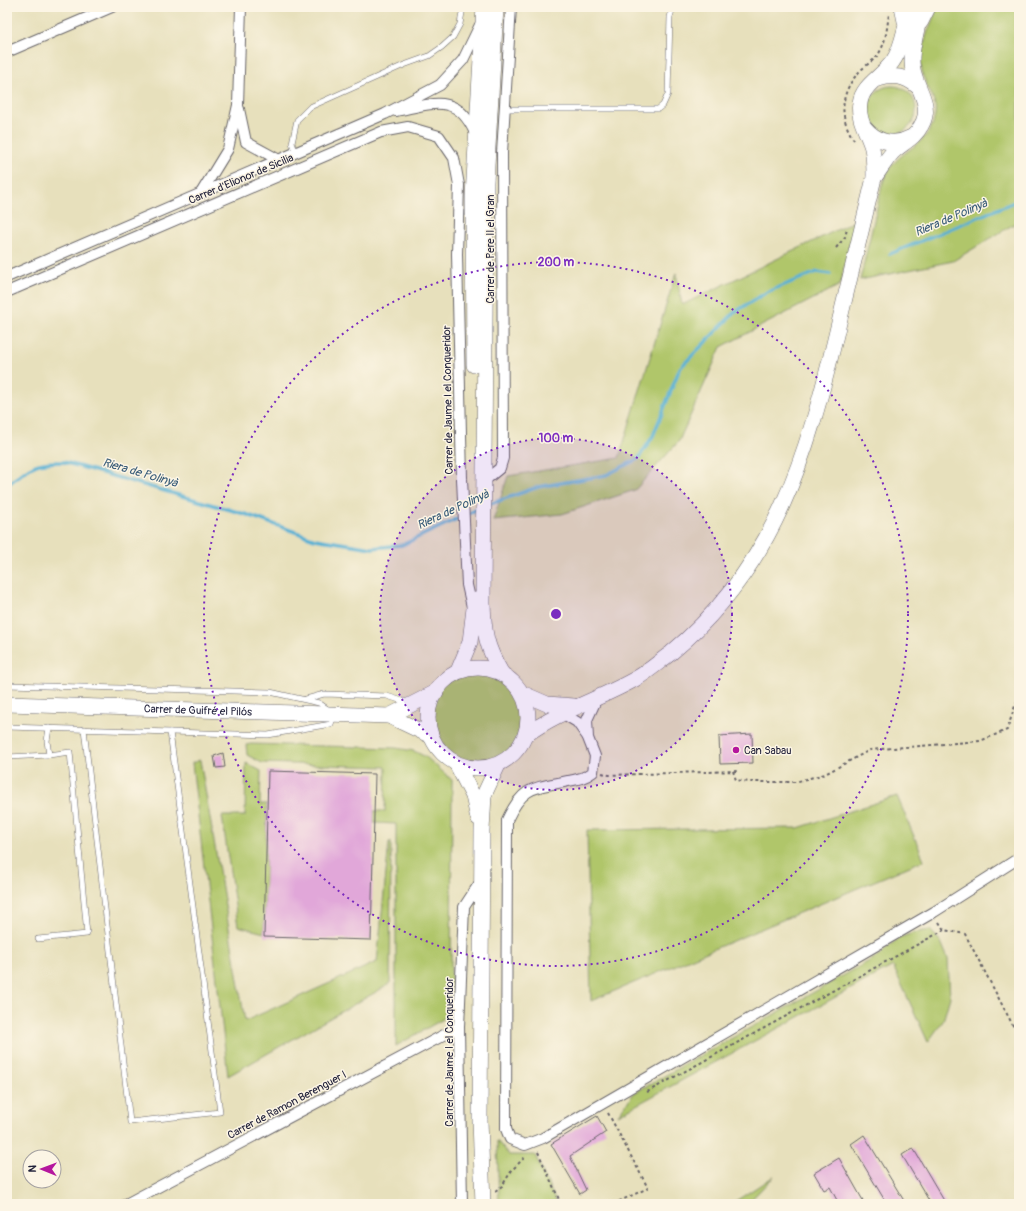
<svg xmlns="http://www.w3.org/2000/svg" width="1026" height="1211" font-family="Pangolin,sans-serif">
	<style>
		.green { fill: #b0c66b; stroke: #697453 }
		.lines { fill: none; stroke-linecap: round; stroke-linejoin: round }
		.stream { stroke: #57b0d4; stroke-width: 3.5 }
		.building { fill: #e1a7d9 }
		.lane-casing { stroke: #676468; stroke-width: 6 }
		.street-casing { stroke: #676468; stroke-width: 12 }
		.secondary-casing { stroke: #676468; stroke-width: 16 }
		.highway-casing { stroke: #676468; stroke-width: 20 }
		.path { stroke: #676468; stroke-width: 2; stroke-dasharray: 3 3; stroke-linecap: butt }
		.lane { stroke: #fff; stroke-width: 5 }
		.street { stroke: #fff; stroke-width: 10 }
		.secondary { stroke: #fff; stroke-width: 15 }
		.highway { stroke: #fff; stroke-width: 19 }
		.ring { fill: none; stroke: #7b2cbf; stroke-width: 2; stroke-dasharray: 2 4 }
		.poi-dot { fill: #b5179e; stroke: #fcf5e5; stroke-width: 1.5 }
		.labels { text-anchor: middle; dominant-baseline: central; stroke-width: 3; stroke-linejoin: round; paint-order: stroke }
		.street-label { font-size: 11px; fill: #22223b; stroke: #fcf5e5 }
		.poi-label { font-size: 11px; fill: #22223b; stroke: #fcf5e5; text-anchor: start }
		.water-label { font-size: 12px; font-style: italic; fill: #375b78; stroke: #fcf5e5 }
		.centre { fill: #7b2cbf; stroke: #fcf5e5; stroke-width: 2 }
		.ring-label { font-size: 12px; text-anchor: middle; font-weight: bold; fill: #7b2cbf; stroke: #fcf5e5; stroke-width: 3; stroke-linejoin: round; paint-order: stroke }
	</style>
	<rect width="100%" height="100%" fill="#fcf5e5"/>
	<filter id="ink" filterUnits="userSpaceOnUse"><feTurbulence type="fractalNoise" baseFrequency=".025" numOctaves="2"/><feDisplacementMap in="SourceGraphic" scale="8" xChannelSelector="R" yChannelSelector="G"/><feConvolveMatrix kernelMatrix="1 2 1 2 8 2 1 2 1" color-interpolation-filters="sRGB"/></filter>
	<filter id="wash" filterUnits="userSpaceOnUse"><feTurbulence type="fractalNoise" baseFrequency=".012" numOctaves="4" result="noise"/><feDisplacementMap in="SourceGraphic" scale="16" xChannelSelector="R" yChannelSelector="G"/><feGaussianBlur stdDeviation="0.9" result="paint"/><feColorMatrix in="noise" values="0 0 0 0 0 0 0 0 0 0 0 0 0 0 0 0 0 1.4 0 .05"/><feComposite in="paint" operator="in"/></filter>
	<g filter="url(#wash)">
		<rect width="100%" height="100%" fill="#e7e0bc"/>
		<g class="green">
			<path d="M938,7H1019V221L953,261L860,280C865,257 871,235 876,212C879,199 881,184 888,171C899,151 925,146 933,123C941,99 926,92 922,71C918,51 930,25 938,7Z"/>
			<circle cx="892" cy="110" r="24"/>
			<path d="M855,221L840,285L721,347L679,441L635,490L562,514L493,521L508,476L619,458L676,273L682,305Z"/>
			<circle cx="478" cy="718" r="50"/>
			<path d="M251,744L396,748L414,751L426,757L452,780L451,998L447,1015L443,1019L396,1046V824L374,823V811H385L386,767L262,763L247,755L246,745Z"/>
			<path d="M200,760L245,1021L377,962L389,843L391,842L390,984L228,1076L192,763Z"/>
			<path d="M246,763L261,771L260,804H267L264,933L238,926L222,816H245Z"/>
			<path d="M897,796L924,860L591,1001L587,830L798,828Z"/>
			<path d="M930,930L941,942L948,959L950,997L943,1021L928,1042L893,966L618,1115L634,1093L880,955C898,936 905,934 930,930Z"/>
			<path d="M497,1141L509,1155H535L557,1204H499Z"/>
			<path d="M774,1176L747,1204H731Z"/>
		</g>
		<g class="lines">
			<g class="stream">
				<path d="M890,254L1019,200"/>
				<path d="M7,485C31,467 33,461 64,462L248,515L315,539L372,548L402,545L480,508"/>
				<path d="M487,505L538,487L606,475L638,459L653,436L680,368L735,312L767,292L817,272L830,274"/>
			</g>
		</g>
		<g id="blocks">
			<g class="building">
				<path d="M752,734L753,763L720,764L719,736Z"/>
				<path d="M223,753L225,767L216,768L214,756Z"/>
				<path d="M268,771L375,774L371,940L264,937Z"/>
				<path d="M597,1116L606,1132L570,1156L586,1190L580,1194L551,1144Z"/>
				<path d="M864,1135L906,1204H887L851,1144Z"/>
				<path d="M913,1148L946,1204H931L902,1155Z"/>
				<path d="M839,1158L865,1204H839L830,1187L824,1190L814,1173Z"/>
			</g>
		</g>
	</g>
	<g filter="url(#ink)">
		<use href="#blocks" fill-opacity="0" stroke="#676468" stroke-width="1"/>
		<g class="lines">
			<g class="lane-casing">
				<g id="lane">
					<path d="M505,109H658L663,105L668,94L670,17L673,7"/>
					<path d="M296,153L292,143L297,120L310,107L404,65L429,56L442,47L453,37L460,24L463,7"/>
					<path d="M7,685L270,692L319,703L329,710"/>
					<path d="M306,699L324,694L387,696L409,703"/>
					<path d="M7,727L268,735L331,724L334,716"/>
					<path d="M84,729L130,1122L220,1112L170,732"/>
					<path d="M7,757L49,755"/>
					<path d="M38,939L87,934L70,752L49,755L47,741L49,728"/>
				</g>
			</g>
			<g class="street-casing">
				<g id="street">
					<path d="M7,52L112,7"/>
					<path d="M239,109L246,142L279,160"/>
					<path d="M396,111C432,104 457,92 475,133"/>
					<path d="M201,193L228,149L238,105L241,7"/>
					<path d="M7,277L385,114L440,85L463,60L480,25"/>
					<path d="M7,292L381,132L408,127L439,136L454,158L459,185L457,254L462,479L467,585L472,607"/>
					<path d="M483,482L500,468L503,458L502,153L511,7"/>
					<path d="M597,698L587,720L588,738L595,756L593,772C585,778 578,779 568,781C533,788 523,786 507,820L506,1129L510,1139L525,1145L543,1138L934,912L1019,858"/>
					<path d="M562,713L577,722L587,736"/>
					<path d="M126,1204L459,1027"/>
					<path d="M462,1204L459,1027L464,907L481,881"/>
				</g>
			</g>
			<g class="secondary-casing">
				<g id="secondary">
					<path d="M496,7L486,182L483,603C484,633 486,646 501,672"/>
					<path d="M878,79C894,74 905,76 917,86"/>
					<path d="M865,128C876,141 893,147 909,138"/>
					<path d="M874,178C880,170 885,161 892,153C901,144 915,138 921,126C935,103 912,85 912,62C911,45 919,28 920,10"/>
					<path d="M474,365L473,197L484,7"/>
					<circle cx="478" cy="718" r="50"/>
					<path d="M458,671L470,642L475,600"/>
					<path d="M524,694L547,704L574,706"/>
					<path id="s1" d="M7,704L389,716L431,736"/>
					<path d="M389,716L436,692"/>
					<path d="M526,735C560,710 601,699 637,678C649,671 660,661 671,653C775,567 807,456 837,331C849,280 862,229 874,178C874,168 874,157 872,148C868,133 857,119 860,103C862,85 883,76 893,61C903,47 904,27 910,12"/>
					<path d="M456,763L473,796L478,818"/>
					<path d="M483,1204L480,1120L482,830L484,795L498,765"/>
				</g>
			</g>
			<g class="highway-casing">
				<g id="highway">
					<path d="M904,7L907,21"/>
					<path d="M919,21L926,7"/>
				</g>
			</g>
			<g class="path">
				<path d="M854,140C838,116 840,91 861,70C866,65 873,61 877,56C886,45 887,27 889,14"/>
				<path d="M836,248L845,237L847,229"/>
				<path d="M733,771L736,780L749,782H795L825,774L870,750L980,741L1007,730L1015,706L1019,699"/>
				<path d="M602,773L609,775L738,771"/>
				<path d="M939,922L944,930L965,934L1019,1037"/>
				<path d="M647,1092L944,930"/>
				<path d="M608,1113L648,1188L613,1204"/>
				<path d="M538,1152L561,1204"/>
				<path d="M495,1191L502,1186L512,1170L526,1156"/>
			</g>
			<use href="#lane" class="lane"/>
			<use href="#street" class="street"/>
			<use href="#secondary" class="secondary"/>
			<use href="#highway" class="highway"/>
		</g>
	</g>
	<circle cx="556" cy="614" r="176" fill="#7b2cbf" fill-opacity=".12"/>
	<g class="ring">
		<circle cx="556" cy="614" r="176"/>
		<circle cx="556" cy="614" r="352"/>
	</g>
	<circle class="poi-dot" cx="736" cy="750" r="4"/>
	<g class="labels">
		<g class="street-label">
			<text transform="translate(241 179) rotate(-23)">Carrer d'Elionor de Sicilia</text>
			<text transform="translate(490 249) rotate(-90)">Carrer de Pere II el Gran</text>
			<text transform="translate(448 400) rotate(-91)">Carrer de Jaume I el Conqueridor</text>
			<text stroke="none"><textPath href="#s1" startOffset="191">Carrer de Guifré el Pilós</textPath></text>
			<text transform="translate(449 1052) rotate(-90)">Carrer de Jaume I el Conqueridor</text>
			<text transform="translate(287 1105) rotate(-28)">Carrer de Ramon Berenguer I</text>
		</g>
		<g class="poi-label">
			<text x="744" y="750">Can Sabau</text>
		</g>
		<g class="water-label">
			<text transform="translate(951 218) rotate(-23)">Riera de Polinyà</text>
			<text transform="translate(140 473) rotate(16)">Riera de Polinyà</text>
			<text transform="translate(453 510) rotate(-25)">Riera de Polinyà</text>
		</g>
	</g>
	<circle cx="556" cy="614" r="6" class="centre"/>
	<g class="ring-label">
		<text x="556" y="266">200 m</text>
		<text x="556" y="442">100 m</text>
	</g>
	<rect width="1026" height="1211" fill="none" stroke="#fcf5e5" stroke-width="24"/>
	<g transform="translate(42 1169) rotate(271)"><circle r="19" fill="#fcf5e5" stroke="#a5a1a1"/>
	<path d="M0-3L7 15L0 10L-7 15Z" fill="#b5179e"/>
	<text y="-6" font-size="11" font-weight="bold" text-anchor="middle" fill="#22223b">N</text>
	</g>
</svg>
